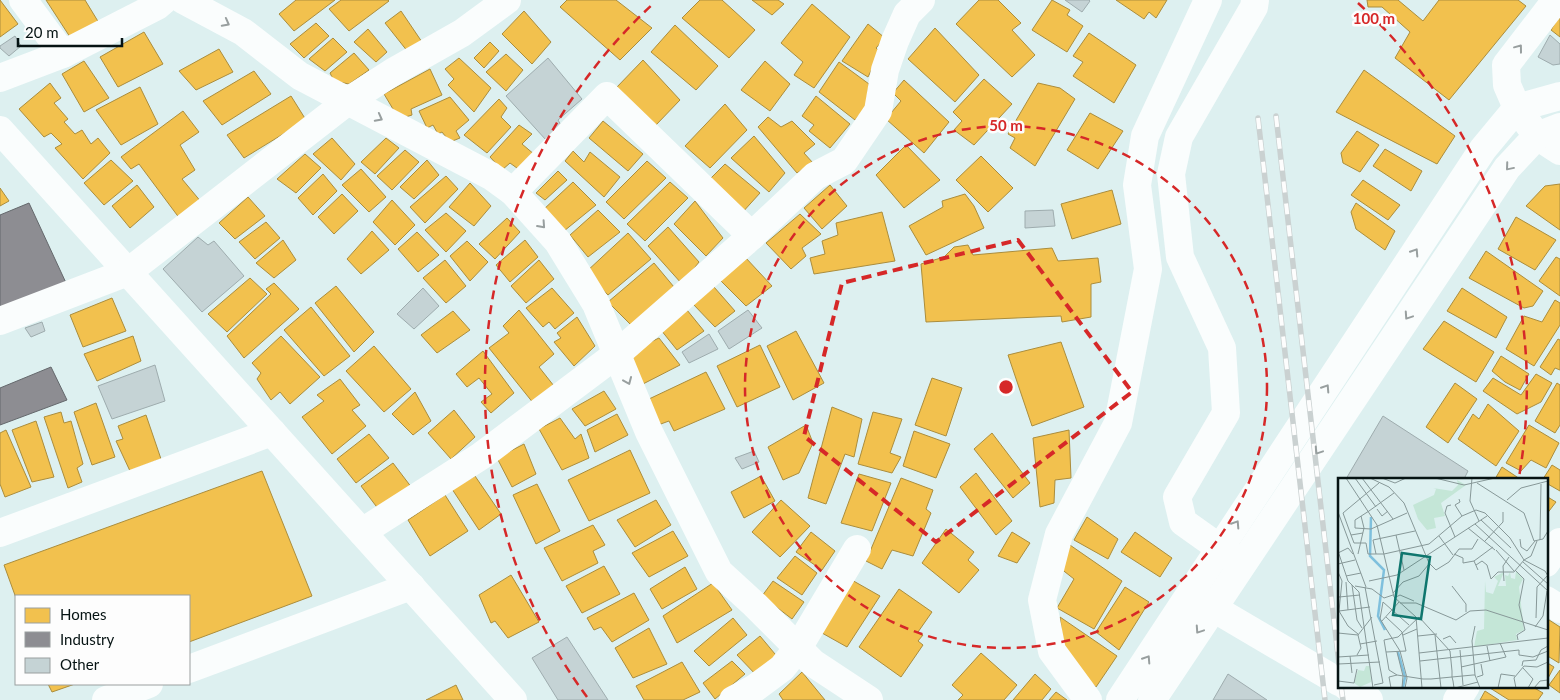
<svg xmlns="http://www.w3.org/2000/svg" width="1560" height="700" font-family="Lato,sans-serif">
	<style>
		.homes { fill: #f2c14e; stroke: #ab8d3c }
		.industry { fill: #8d8d92; stroke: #64686c }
		.building { fill: #c5d3d5; stroke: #9eacae }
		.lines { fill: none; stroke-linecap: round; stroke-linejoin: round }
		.minor { stroke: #fafdfd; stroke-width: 28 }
		.rail-casing { stroke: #cad1d1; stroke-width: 5.5 }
		.rail { stroke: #fdfdfd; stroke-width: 4; stroke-dasharray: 11; stroke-linecap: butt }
		.oneway { stroke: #989f9f }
		.marked { fill: none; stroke: #d62828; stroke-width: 4; stroke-dasharray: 10 6; stroke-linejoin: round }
		.ring { fill: none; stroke: #d62828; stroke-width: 2.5; stroke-dasharray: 9 6 }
		.inset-river { fill: none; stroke: #7fc0dd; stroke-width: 2.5 }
		.inset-road { fill: none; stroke: #879898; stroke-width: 1 }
		.view { fill: #0f766e; fill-opacity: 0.15; stroke: #0f766e; stroke-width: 2.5 }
		.inset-edge { fill: none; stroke: #061313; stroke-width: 2.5 }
		.centre { fill: #d62828; stroke: #fdfdfd; stroke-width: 2.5 }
		.ring-label { font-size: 15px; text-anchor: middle; font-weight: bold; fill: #d62828; stroke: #fdfdfd; stroke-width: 5; stroke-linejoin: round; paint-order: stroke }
	</style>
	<rect width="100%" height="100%" fill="#ddf0f0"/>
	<g class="homes">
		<path d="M0,0L18,24L0,37Z"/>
		<path d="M46,0H85L99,23L70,37Z"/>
		<path d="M296,0H335L294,31L279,14Z"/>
		<path d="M341,0H388L389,1L349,31L329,9Z"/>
		<path d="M567,0H616L652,28L620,60L560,7Z"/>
		<path d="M700,0H722L755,30L729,58L682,18Z"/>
		<path d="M752,0H778L784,4L772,15Z"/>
		<path d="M979,0H998L1021,23L1012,30L1035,55L1012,77L956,24Z"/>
		<path d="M1052,0L1070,10L1067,15L1083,26L1067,52L1032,30Z"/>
		<path d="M1116,0H1167L1156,18L1149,12L1144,19Z"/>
		<path d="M1367,0H1398L1423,21L1439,0H1518L1526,6L1449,100L1395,58L1410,32L1382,7H1368Z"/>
		<path d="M812,4L850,37L814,88L794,75L803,62L781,43Z"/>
		<path d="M401,11L422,42L408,52L385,23Z"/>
		<path d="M524,11L551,42L532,64L502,34Z"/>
		<path d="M1560,15V37L1551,30Z"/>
		<path d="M316,23L329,36L304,58L290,44Z"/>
		<path d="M868,24L885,38L876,48L880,52L868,77L842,61Z"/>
		<path d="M675,25L718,66L696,90L651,52Z"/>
		<path d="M935,28L979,75L955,102L908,59Z"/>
		<path d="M368,29L387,52L376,62L354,42Z"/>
		<path d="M144,32L163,64L118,87L100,57Z"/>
		<path d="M1089,33L1136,65L1114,103L1073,76L1083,62L1073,56Z"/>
		<path d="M333,38L347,52L325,71L309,59Z"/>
		<path d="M490,42L499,51L484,68L474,58Z"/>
		<path d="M219,49L233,72L196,90L179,71Z"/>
		<path d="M354,53L369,70L349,84L334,81L330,73Z"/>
		<path d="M506,54L523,70L506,91L486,72Z"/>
		<path d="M459,58L491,88L474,112L448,85L454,79L445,69Z"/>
		<path d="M643,60L680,100L656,125L616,88Z"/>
		<path d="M84,61L109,98L84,112L62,74Z"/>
		<path d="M765,61L790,84L770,111L741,90Z"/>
		<path d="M839,62L869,84L866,107L855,120L819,92Z"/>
		<path d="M430,69L442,95L411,109L412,115L399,119L384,94Z"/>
		<path d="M1364,70L1455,136L1437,164L1336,112Z"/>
		<path d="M254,71L271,94L222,125L203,101Z"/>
		<path d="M984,79L1012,104L974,145L954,130L962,121L953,112Z"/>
		<path d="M904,80L949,122L924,153L886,119L901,101L893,93Z"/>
		<path d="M50,83L61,98L54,103L68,119L64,122L75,134L82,130L91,144L98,138L110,153L83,179L55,148L62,144L51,133L44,137L19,109Z"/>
		<path d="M1038,83L1060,88L1075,99L1035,166L1010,148L1015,138L1008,134Z"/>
		<path d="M140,87L158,124L121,145L96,110Z"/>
		<path d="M291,96L306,120L244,158L227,135Z"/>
		<path d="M816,96L850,124L830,148L809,131L814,125L802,116Z"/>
		<path d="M450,97L469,120L456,131L460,138L450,142L442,132L438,134L433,125L427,128L419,111Z"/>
		<path d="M499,99L507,108L501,117L511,127L487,153L464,135Z"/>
		<path d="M725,104L747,130L710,168L685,146Z"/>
		<path d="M183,111L199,132L180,145L195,170L182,179L202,203L180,219L139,164L131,169L121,157Z"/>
		<path d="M1090,113L1123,131L1098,169L1067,150Z"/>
		<path d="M768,117L781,127L792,121L815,144L804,153L813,163L797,173L758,127Z"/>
		<path d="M603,121L643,154L628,171L589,138Z"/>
		<path d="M519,125L532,134L522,144L535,155L521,171L510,163L502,170L490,157Z"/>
		<path d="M1357,131L1379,145L1360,172L1343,163L1341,153Z"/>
		<path d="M754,136L785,173L769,192L731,158Z"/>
		<path d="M332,138L355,164L341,180L313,154Z"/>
		<path d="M386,138L399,148L375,174L361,162Z"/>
		<path d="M906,145L940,180L904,208L876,175Z"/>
		<path d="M1385,149L1422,171L1411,191L1373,166Z"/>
		<path d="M405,150L419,162L392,190L377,176Z"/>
		<path d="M573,151L584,162L590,152L620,177L604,197L565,161Z"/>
		<path d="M305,154L321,168L296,193L277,179Z"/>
		<path d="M981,156L1013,188L988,212L956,180Z"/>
		<path d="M111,160L133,181L104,205L84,183Z"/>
		<path d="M427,160L439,175L414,199L400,187Z"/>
		<path d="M647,161L666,178L624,219L606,202Z"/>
		<path d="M725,164L760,193L741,214L707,182Z"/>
		<path d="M361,169L386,197L369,212L342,185Z"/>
		<path d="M558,171L567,180L545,200L536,193Z"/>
		<path d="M323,174L337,191L313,215L298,198Z"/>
		<path d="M446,176L458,189L425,223L410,207Z"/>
		<path d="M1363,180L1400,205L1388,220L1351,195Z"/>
		<path d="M573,182L596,205L564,231L543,210Z"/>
		<path d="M670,182L688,198L645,241L627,224Z"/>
		<path d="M470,183L491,206L474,226L449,207Z"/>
		<path d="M1560,184V230L1526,206L1545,186Z"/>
		<path d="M137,185L154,207L130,228L112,206Z"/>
		<path d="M830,185L847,206L822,229L804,208Z"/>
		<path d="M0,188L9,201L0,206Z"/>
		<path d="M1112,190L1121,224L1072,239L1061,204Z"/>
		<path d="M342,194L358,211L334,234L318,217Z"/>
		<path d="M965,194L974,206L984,228L926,255L909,226L943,207L942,201Z"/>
		<path d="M248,197L265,216L235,239L219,223Z"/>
		<path d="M392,200L415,225L395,245L373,222Z"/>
		<path d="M695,201L723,238L706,256L674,224Z"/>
		<path d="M1356,203L1395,231L1385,250L1356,229L1351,212Z"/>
		<path d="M598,210L620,232L588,257L570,235Z"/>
		<path d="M882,212L895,261L814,274L810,258L825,254L822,241L838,235L836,223Z"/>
		<path d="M446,213L466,231L446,252L425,230Z"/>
		<path d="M800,214L821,234L802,248L806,256L791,269L766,243Z"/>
		<path d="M1516,217L1556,240L1535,270L1498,249Z"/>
		<path d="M507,218L520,232L495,259L479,244Z"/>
		<path d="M266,222L280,238L255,259L239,242Z"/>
		<path d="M668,227L699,262L682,284L648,246Z"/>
		<path d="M372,231L389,250L361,274L347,259Z"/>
		<path d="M417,232L439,255L418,272L398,249Z"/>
		<path d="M628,233L651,259L608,295L586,272Z"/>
		<path d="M283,240L296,260L274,278L256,263Z"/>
		<path d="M525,240L538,257L510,282L496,265Z"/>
		<path d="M467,241L488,262L470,281L450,256Z"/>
		<path d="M968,245L973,255L1052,248L1058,261L1098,258L1101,282L1091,284V317L1062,322L1061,316L926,322L921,264L944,257L954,247Z"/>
		<path d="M1486,251L1543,291L1533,306L1524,308L1469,278Z"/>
		<path d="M745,257L772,286L746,306L720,280Z"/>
		<path d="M1556,257L1560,259V296L1539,281Z"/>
		<path d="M445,260L466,286L446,303L423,278Z"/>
		<path d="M539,260L554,279L526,303L511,286Z"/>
		<path d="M654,263L674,287L632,326L608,302Z"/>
		<path d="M250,278L267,294L227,332L208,314Z"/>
		<path d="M274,283L299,309L244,358L227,336L271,294L266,289Z"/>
		<path d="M336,286L374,332L354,352L315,303Z"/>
		<path d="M714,287L735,311L715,327L693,304Z"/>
		<path d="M552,288L574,313L555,329L549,322L543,327L526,308Z"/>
		<path d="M1462,288L1507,317L1496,338L1447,311Z"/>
		<path d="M112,298L126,331L83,347L70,315Z"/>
		<path d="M1555,300L1560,303V325L1534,366L1506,349L1524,316L1542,322Z"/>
		<path d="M311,307L350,356L324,376L284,330Z"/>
		<path d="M519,310L554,354L539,367L554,386L534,404L489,348L509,333L503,326Z"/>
		<path d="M687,310L704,331L677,350L661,330Z"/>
		<path d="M453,311L470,330L437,353L421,335Z"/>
		<path d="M577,317L595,346L574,366L554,342L561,338L557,333Z"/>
		<path d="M1444,321L1494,352L1476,382L1423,349Z"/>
		<path d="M796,331L824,383L793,400L767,346Z"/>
		<path d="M133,336L141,361L97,381L84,354Z"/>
		<path d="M281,336L320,377L290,404L280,392L271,400L257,379L261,373L252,363Z"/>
		<path d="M659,338L680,365L641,385L629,364L640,347Z"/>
		<path d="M1558,339L1560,340V370L1555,368L1551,375L1540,367Z"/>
		<path d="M1061,342L1084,407L1032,426L1008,355Z"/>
		<path d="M760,345L780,387L737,407L717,366Z"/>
		<path d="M374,346L411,389L384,412L346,371Z"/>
		<path d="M483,351L514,393L491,413L481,402L492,394L479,378L467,387L456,374Z"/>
		<path d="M1501,356L1529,374L1520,390L1505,382L1492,371Z"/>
		<path d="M706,372L725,409L674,431L669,421L658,425L649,399Z"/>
		<path d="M1536,374L1552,383L1541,402L1517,414L1483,391L1493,378L1521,395Z"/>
		<path d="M932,378L962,388L946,436L915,425Z"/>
		<path d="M340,379L360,405L352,410L366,426L332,454L302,417L324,401L317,395Z"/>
		<path d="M1455,383L1477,399L1448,443L1426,427Z"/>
		<path d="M1557,383L1560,385V425L1555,433L1535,421Z"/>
		<path d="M604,391L616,409L585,426L572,409Z"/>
		<path d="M415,392L431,421L413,435L392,414Z"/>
		<path d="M96,403L115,457L92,465L74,412Z"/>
		<path d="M1488,404L1519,431L1496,466L1458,439L1473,414L1479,419Z"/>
		<path d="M832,407L862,419L854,457L845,454L826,504L808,498Z"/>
		<path d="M454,410L475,437L451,459L428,433Z"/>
		<path d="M61,412L64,423L71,421L83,464L77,468L82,482L68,488L44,417Z"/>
		<path d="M873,412L902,419L890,453L901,457L892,473L858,464Z"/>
		<path d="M617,414L628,435L595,452L587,430Z"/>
		<path d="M146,415L161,459L130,471L116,441L123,439L118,426Z"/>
		<path d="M560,418L575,439L581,434L589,458L562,470L539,429Z"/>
		<path d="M36,421L54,477L32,482L12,430Z"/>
		<path d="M806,425L813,443L799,473L783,480L768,447Z"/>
		<path d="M1529,425L1559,443L1546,468L1531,460L1521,471L1506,463Z"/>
		<path d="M6,430L31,487L5,497L0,484V433Z"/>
		<path d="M1069,430L1071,478L1055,480L1054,503L1040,507L1033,438Z"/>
		<path d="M914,431L950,444L936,478L903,466Z"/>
		<path d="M992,433L1030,483L1013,498L974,449Z"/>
		<path d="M369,434L389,458L356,483L337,459Z"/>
		<path d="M524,444L536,474L512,487L497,458Z"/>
		<path d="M630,450L650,493L589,521L568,480Z"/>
		<path d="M393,463L412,488L379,510L361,486Z"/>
		<path d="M1552,465L1560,470V491L1546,483V479H1543Z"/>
		<path d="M1502,467L1520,479H1495Z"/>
		<path d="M262,471L312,596L189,642V596H16V598L4,565Z"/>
		<path d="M976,473L1012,521L996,535L960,487Z"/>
		<path d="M859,474L891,483L872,531L841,523Z"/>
		<path d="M475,476L501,514L479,530L452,489Z"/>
		<path d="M761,476L775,501L744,518L731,492Z"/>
		<path d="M901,478L933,490L926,509L931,513L913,556L892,550L882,569L866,561Z"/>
		<path d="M537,484L560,531L536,544L513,495Z"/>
		<path d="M445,495L468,531L430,556L408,520Z"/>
		<path d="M1546,496L1556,502L1546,515Z"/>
		<path d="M656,500L671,525L635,547L617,520Z"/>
		<path d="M781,500L810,526L780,557L752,532Z"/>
		<path d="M1087,517L1118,539L1108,559L1074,540Z"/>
		<path d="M593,525L605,545L593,551L598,563L562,581L544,548Z"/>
		<path d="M946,529L974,552L968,560L979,570L959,593L922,563Z"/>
		<path d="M673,531L688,556L649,577L632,553Z"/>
		<path d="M811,532L835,551L822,570L796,552Z"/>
		<path d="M1012,532L1030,543L1017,563L998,556Z"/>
		<path d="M1135,532L1172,558L1160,577L1121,552Z"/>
		<path d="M1067,543L1122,581L1094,629L1057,608L1074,579L1060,568Z"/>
		<path d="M795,556L817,573L802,595L777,578Z"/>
		<path d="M604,566L620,594L582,613L566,586Z"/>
		<path d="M685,567L697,589L662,609L650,589Z"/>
		<path d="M511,575L539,622L508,638L495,621L491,623L479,595Z"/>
		<path d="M850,579L880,596L847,647L822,633Z"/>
		<path d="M773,581L804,602L792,619L762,596Z"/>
		<path d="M713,583L732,610L677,643L663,616Z"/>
		<path d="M1125,587L1149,602L1119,650L1096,632Z"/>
		<path d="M899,589L932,612L918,632L923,635L918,641L923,645L901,677L859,647Z"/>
		<path d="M634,593L649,620L612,642L601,627L594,630L587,618Z"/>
		<path d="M1060,617L1117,656L1096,687L1064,655Z"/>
		<path d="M733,618L747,635L709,666L694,651Z"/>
		<path d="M1546,618L1560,627L1559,663L1546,655Z"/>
		<path d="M649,628L667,664L633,678L615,648Z"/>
		<path d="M760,636L780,660L758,677L737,655Z"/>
		<path d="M981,653L1017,685L1004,700H958L963,695L952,685Z"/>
		<path d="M732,661L745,674L715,699L703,683Z"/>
		<path d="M682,662L700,692L683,700H644L636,686Z"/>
		<path d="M1546,662L1554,667L1546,682Z"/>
		<path d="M1560,670V693L1549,685Z"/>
		<path d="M802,672L825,700H783L779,694Z"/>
		<path d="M1035,674L1051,689L1042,700H1013Z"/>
		<path d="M48,684H75L52,692Z"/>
		<path d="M456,685L463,700H426Z"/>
		<path d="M1490,686H1531L1543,693L1538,700H1509L1490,688Z"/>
		<path d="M1485,691L1499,700H1480Z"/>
		<path d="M1056,692L1067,700H1049Z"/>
	</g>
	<g class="industry">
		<path d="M29,203L67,285L0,309V215Z"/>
		<path d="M51,367L67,400L0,425V388Z"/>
	</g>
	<g class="building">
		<path d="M1065,0H1089L1090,1L1082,12Z"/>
		<path d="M1550,35L1560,44V64L1553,65L1538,57Z"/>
		<path d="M15,36L21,46L9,56L0,48V46Z"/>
		<path d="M548,58L582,99L558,120L562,127L546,140L506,96Z"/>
		<path d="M1053,210L1055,226L1025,228V211Z"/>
		<path d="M198,237L208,245L214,241L244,276L202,312L163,269Z"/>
		<path d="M423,288L439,306L414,329L397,314Z"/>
		<path d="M748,310L762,328L729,349L718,331Z"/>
		<path d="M42,322L45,331L31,337L25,328Z"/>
		<path d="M709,334L718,349L689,363L682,352Z"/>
		<path d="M155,365L165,401L112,419L98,386Z"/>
		<path d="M1383,416L1468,471L1464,479H1346Z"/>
		<path d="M754,451L759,462L742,469L735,458Z"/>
		<path d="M567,637L608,700H558L532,658Z"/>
		<path d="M1228,674L1267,700H1213Z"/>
	</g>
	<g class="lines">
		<g class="minor">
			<path d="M23,0L63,54"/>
			<path d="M183,0L243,32L300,76L491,176L513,192L558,242L596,304L649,432L719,572L755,605L813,663L869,700"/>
			<path d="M1556,0L1506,65L1507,85L1517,108L1537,136L1560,151"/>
			<path d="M0,78L63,54L157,6L164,0"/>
			<path d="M0,130L513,700"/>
			<path d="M513,192L607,96L752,236"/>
			<path d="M0,321L128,272L348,101L393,72L462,33L507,0"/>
			<path d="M362,532L481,456L617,354L745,242L815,176L844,161L878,111L885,70L895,41L907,14L921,0"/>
			<path d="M0,533L272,432"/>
			<path d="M1235,559L1183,522L1177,497L1226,413L1222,348L1180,257L1171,174L1179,137L1254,7L1255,0"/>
			<path d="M1546,563L1560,542"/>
			<path d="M1546,600L1560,609"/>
			<path d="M1213,608L1339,682"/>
			<path d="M189,669L411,586"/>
			<path d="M1346,686L1369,700"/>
			<path d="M106,700L149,684"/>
			<path d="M733,700L755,688L782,668L798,648L857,549"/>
			<path d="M1088,700L1052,651L1042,600L1059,534L1118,423L1148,269L1137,185L1145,136L1208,0"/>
			<path d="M1120,700L1483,149L1517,108L1560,96"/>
			<path d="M1152,700L1507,168L1537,136L1560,127"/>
			<path d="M1457,700L1466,686"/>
		</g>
		<g class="rail-casing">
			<g id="rail">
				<path d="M1276,116L1339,664"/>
				<path d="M1258,118L1325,700"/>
				<path d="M1341,686L1343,700"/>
			</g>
		</g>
		<use href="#rail" class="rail"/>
	</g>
	<defs><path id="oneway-chevron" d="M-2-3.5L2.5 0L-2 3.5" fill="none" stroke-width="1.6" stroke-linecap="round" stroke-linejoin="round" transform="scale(1.25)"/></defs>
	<g class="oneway">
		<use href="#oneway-chevron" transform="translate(226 23) rotate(28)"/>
		<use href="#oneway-chevron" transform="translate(1519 48) rotate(-53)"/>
		<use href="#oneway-chevron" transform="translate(379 118) rotate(28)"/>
		<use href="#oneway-chevron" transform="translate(1509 167) rotate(130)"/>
		<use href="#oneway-chevron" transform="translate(542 225) rotate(48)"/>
		<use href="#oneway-chevron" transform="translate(1415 252) rotate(-57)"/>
		<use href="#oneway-chevron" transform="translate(1408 316) rotate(124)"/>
		<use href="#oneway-chevron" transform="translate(628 381) rotate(67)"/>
		<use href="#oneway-chevron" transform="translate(1326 388) rotate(-57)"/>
		<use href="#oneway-chevron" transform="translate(1318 451) rotate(124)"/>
		<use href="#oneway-chevron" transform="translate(1236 524) rotate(-57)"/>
		<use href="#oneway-chevron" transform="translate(1199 630) rotate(124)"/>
		<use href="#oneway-chevron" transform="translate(1147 659) rotate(-57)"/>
	</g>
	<path class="marked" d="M1018,240L1132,392L936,542L804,436L842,283Z"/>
	<g class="ring">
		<circle cx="1006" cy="387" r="261"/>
		<path d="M587 697A521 521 0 0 1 654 3M1358 3A521 521 0 0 1 1519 477"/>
	</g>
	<g transform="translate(1338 478)">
		<rect width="210" height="210" fill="#ddf0f0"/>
		<path d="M119,2L128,7L103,25L107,38L96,40L98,50L89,52L80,41L75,27L96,17L98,11L95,10L114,13L120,7ZM178,93L185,101L181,109L186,152L178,156L179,162L136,169L139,153L146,151L147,103L148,114L155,116L160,103L156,99L166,94L160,108H168L167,97L170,98L172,94L173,100L177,101ZM28,188H32L33,204L22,209L16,205L20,192L26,193Z" fill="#c4e6d7"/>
		<path class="inset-river" d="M33,39L32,78L46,92L40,138L47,152M60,174L67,199L65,209"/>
		<path class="inset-road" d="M8,0L39,47L56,119L78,139L84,210M17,0L38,29M24,0L55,41M32,0L51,9L66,25L91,85L98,92L111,84L121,71H134L140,61M44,0L57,5L68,0M97,0L126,7L157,0M134,0L132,23L141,43M139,5L186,35L196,63L205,61L210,53M121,21L122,24L117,27L124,38M169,22L183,10L210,3M113,27L109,28L107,35L117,59M39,31L44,38L50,33M31,33L17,42V50L33,51L69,35M31,33L56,15M0,34L28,109M143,42L173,70M137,46L210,113M130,50L157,72M25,55L13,57L16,65H28L30,76H46L91,66L124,38L138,32L147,35L172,60L186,82L193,78L199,63M13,57L5,35L41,5M58,57L66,92M101,58L115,77M182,61L183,69L189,73L197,63M202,62L203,6M147,63L165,44V34M158,72L176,93M0,73L10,103L21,114L35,210M0,75L10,70L15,76M20,76L26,50L23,38M38,76L35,62L77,53M116,76L125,80V85L136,83L140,92M136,83L155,69M185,84L210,106M0,86L17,82M138,87L144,83L149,87L153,101L160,94H176L186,82L207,93L210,98M177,92L186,101L181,127L187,152L179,157L180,162M0,94L4,103L1,133L10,148L20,156M8,98L23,95M31,103L59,97L149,38M166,103L165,88L171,79M8,104L10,132M14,107L19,142L24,150M17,108L34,111L46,120L55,117M114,108L128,126V134M27,109L45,205L36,207M55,115L65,104L81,98L91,86M1,119L22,117M56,120L62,117L76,123M45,124L42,141L62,173L69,200L67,210M45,124L71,147M62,125H78L118,142L132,133L148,132L210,152M1,133L32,129M198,140L199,109L210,97M43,144L61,124M197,149L205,138L209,113M0,155L20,157L34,139M65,157L79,151M97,157L103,210M80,158L99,156M105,161L112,158L118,165M22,166L39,163M149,168L152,183M122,172L125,207M48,174L68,173L64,154L48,139M59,174L65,198L64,210M81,175L210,160M19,177L23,170L20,157M12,178L14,195M0,179L31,177M82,183L181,172V177L195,179L210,173M0,186L42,184M184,188L185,183L198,182L203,172L210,168M123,189L168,179L162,165M185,190L195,201L190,210M137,197L134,163L137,148M139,199L145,197L143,186M0,203L16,205L19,191M53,210L51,199L59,197M116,210L115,203L114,199V193L112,173L81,139L60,159L46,162L51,192L59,197L85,201H93L135,197H137L142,210M117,210L140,204M160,210L163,196L177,198M178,210L176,200L186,188L199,189L210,184M196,210L202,203L210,202"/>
		<path class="view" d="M64,75L92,79L83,141L55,137Z"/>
		<rect width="210" height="210" class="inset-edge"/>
	</g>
	<circle cx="1006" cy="387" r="8" class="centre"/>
	<g class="ring-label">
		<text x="1374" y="24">100 m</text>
		<text x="1006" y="131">50 m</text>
	</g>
	<rect x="15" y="595" width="175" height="90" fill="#fdfdfd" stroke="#9a9f9f"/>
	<rect x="25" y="608" width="25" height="15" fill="#f2c14e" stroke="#9a9f9f"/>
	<text x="60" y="620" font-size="15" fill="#061313">Homes</text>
	<rect x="25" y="632" width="25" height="15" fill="#8d8d92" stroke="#9a9f9f"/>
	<text x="60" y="645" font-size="15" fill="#061313">Industry</text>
	<rect x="25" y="658" width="25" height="15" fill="#c5d3d5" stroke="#9a9f9f"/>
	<text x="60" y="670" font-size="15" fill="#061313">Other</text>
	<path d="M18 38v8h104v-8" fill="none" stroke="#061313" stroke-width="2.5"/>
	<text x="25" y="38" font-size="15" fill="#061313" stroke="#fdfdfd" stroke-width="4" paint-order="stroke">20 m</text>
</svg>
